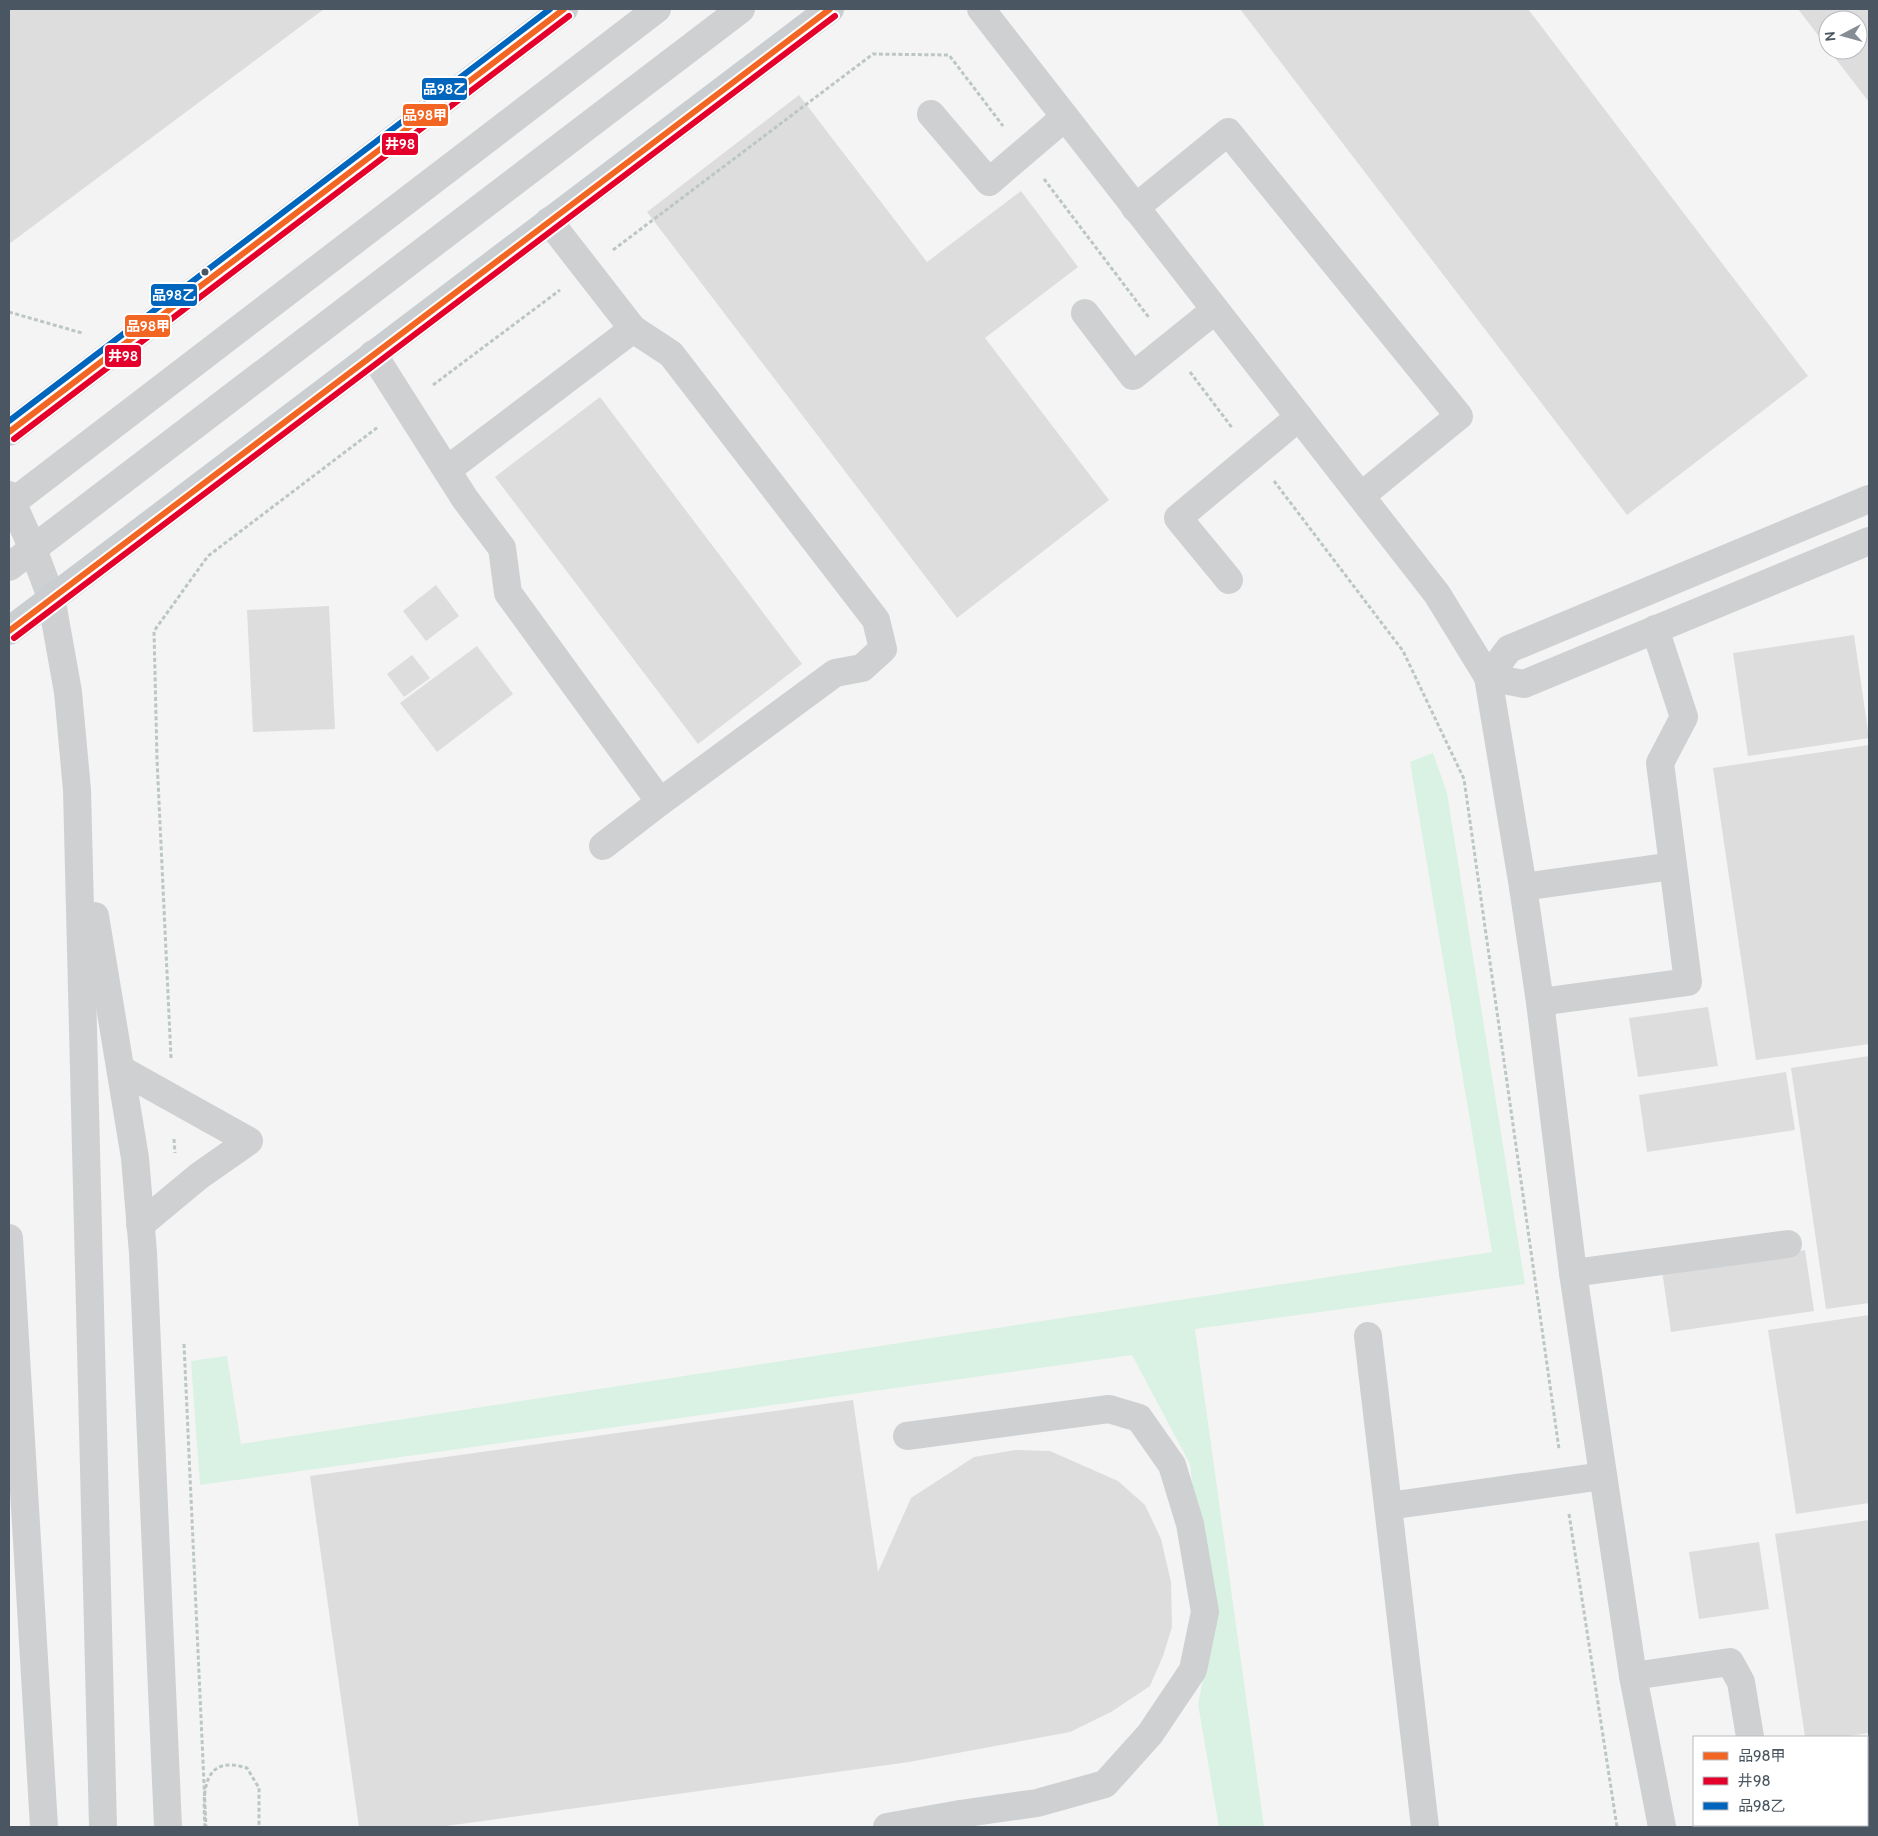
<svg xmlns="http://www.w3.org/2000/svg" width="1878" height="1836" font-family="Cabin,'Noto Sans JP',sans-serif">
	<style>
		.green { fill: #d9f2e3 }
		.building { fill: #ddddde }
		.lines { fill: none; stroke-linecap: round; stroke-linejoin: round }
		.path { stroke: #bcc7c4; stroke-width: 3; stroke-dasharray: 4 2.5; stroke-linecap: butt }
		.minor { stroke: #ced0d2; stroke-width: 28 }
		.major { stroke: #caced1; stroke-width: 28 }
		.path-bridge { stroke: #bcc7c4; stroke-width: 3; stroke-dasharray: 4 2.5; stroke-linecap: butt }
		.bus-1-casing { stroke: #fff; stroke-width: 10 }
		.bus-2-casing { stroke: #fff; stroke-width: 10 }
		.bus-3-casing { stroke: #fff; stroke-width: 10 }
		.bus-1 { stroke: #f26522; stroke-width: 6 }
		.bus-2 { stroke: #e4002b; stroke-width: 6 }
		.bus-3 { stroke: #0065bd; stroke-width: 6 }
		.bus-dot { fill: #4a5661; stroke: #fff; stroke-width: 2 }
		.line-badge { stroke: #fff; stroke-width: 2 }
		.badge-label { font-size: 14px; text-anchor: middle; font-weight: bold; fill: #fff }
	</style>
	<rect width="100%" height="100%" fill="#f4f4f4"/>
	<path class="green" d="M1433,753L1447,793L1525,1284L1195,1329L1264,1827H1219L1198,1704L1209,1652L1190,1464L1132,1355L200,1485L191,1361L227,1356L241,1444L1492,1252L1410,762Z"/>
	<g class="building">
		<path d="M9,9H324L9,244Z"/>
		<path d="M1240,9H1528L1808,376L1627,515Z"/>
		<path d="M1798,9H1869V102L1829,50H1858V20H1828V48Z"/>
		<path d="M799,95L927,262L1021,191L1078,267L985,338L1109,500L957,618L647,212Z"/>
		<path d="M600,397L802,664L698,744L495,477Z"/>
		<path d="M436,585L459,616L426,641L403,611Z"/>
		<path d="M329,606L335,729L253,732L247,610Z"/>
		<path d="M1854,635L1869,738L1748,756L1733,653Z"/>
		<path d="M477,646L513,694L437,752L400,703Z"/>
		<path d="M412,655L430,678L404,697L387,674Z"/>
		<path d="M1869,745V1044L1756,1060L1713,768Z"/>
		<path d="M1708,1007L1718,1066L1638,1077L1629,1018Z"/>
		<path d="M1869,1056V1303L1826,1309L1791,1068Z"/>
		<path d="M1786,1072L1795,1130L1647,1152L1639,1095Z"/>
		<path d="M1805,1250L1814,1311L1671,1332L1662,1271Z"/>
		<path d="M1869,1315V1503L1796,1514L1768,1330Z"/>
		<path d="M853,1400L878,1572L911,1498L974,1457L1015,1450L1050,1451L1118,1481L1145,1505L1161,1539L1171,1582L1172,1627L1163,1656L1150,1686L1111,1712L1070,1732L909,1762L439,1827H359L310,1476Z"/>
		<path d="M1869,1520V1733L1842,1737H1805L1775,1534Z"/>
		<path d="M1759,1542L1769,1609L1699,1619L1689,1552Z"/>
	</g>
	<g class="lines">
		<g class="path">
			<path d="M1044,179L1150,319"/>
			<path d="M613,250L873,54L949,55L1003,126"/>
			<path d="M9,312L82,333"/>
			<path d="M1190,372L1233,429"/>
			<path d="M433,385L560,290"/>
			<path d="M1274,481L1403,651L1464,779L1559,1449"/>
			<path d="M171,1058L157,759L154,631L208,556L378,427"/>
			<path d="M174,1139L175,1153"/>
			<path d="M184,1344L206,1827"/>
			<path d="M1569,1514L1617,1827"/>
		</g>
		<g class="minor">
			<path d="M981,9L1437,594L1488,677L1523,887L1540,1002L1573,1273L1633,1676L1662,1827"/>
			<path d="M931,114L989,182L1065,117"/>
			<path d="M1135,208L1228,132L1459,416L1361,496"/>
			<path d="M1085,313L1133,376L1215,310"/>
			<path d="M373,354L465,499L502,548L508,593L660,802L835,673L862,668L883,649L876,620L671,354L633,329L549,221"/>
			<path d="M447,470L633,329"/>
			<path d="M9,495L33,549L51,597L68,692L77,790L103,1827"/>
			<path d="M9,505L657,9"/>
			<path d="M9,567L741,9"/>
			<path d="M1229,580L1178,518L1299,417"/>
			<path d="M1488,677L1509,649L1869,499"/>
			<path d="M1488,677L1524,684L1869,541"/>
			<path d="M603,846L660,802"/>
			<path d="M1523,887L1673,866"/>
			<path d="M95,916L135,1158L143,1253L168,1827"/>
			<path d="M1540,1002L1688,982L1660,763L1684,717L1655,629"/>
			<path d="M122,1070L249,1141L199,1176L140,1225"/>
			<path d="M9,1238L44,1827"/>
			<path d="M1573,1273L1788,1244"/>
			<path d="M1368,1336L1388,1506"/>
			<path d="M907,1436L1109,1409L1139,1418L1172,1465L1190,1524L1205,1612L1193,1670L1150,1734L1105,1784L1037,1803L960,1814"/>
			<path d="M1633,1676L1730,1662L1741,1682L1750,1737"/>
			<path d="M1867,1790L1869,1789"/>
			<path d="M887,1827L960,1814L961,1827"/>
			<path d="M1425,1827L1388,1506L1603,1476"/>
		</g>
		<g class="major">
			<path d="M9,432L564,9"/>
			<path d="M9,631L830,9"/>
		</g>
		<path class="path-bridge" d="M205,1827C204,1806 199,1763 232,1765C237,1765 242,1767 247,1768L259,1788V1827"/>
		<g class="bus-1-casing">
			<g id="bus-1">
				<path d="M9,432L564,9"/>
				<path d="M9,631L830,9"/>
			</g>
		</g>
		<g class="bus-2-casing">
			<g id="bus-2">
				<path d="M14,439L569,16"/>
				<path d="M14,638L835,16"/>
			</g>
		</g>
		<g class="bus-3-casing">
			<path id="bus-3" d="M9,421L550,9"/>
		</g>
		<use href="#bus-1" class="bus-1"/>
		<use href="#bus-2" class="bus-2"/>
		<use href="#bus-3" class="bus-3"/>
	</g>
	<circle class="bus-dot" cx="205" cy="272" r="4.5"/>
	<g class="line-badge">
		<rect x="421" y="77" width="47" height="24" rx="5" fill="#0065bd"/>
		<rect x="402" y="103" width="47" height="24" rx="5" fill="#f26522"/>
		<rect x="381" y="132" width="38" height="24" rx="5" fill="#e4002b"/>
		<rect x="150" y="283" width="48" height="24" rx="5" fill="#0065bd"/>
		<rect x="124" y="314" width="47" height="24" rx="5" fill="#f26522"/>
		<rect x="104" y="344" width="38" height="24" rx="5" fill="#e4002b"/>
	</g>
	<g class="badge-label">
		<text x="445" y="94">品98乙</text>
		<text x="425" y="120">品98甲</text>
		<text x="400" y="149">井98</text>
		<text x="174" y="300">品98乙</text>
		<text x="148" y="331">品98甲</text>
		<text x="123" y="361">井98</text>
	</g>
	<rect width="1878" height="1836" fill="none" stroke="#4a5661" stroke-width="20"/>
	<rect x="1693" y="1736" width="175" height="90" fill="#ffffff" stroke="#b7bbc0"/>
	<rect x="1703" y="1752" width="25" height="8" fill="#f26522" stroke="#b7bbc0"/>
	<text x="1738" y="1761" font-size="15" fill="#4a5661">品98甲</text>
	<rect x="1703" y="1777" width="25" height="8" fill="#e4002b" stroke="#b7bbc0"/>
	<text x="1738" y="1786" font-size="15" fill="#4a5661">井98</text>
	<rect x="1703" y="1802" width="25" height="8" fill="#0065bd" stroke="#b7bbc0"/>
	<text x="1738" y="1811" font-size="15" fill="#4a5661">品98乙</text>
	<g transform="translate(1843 35) rotate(264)"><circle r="24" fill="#ffffff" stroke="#b7bbc0"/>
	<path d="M0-4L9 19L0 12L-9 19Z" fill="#868d94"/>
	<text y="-8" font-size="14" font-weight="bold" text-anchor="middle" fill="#4a5661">N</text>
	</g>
</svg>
